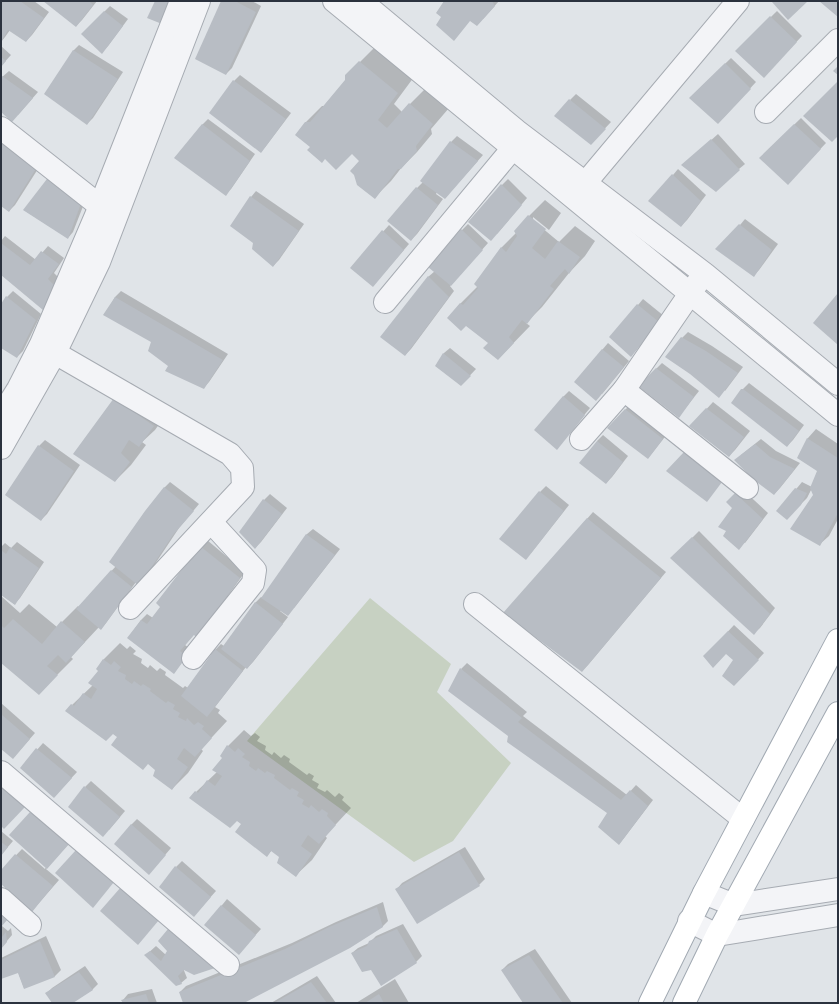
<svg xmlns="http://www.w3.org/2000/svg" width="839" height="1004" font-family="'Public Sans',sans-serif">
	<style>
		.green { fill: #c7d1c2 }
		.shadow { fill: #0003 }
		.building { fill: #b8bdc4 }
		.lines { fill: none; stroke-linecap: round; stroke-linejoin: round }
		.minor-casing { stroke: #a6abb2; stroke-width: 24 }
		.major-casing { stroke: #a1a9b2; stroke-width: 24 }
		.minor { stroke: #f3f4f7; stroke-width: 22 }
		.major { stroke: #fff; stroke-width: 22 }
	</style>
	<rect width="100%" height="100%" fill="#e0e4e8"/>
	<path class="green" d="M370,598L451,664L437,692L511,763L453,841L414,862L247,741Z"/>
	<g class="shadow">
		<path d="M1,1H34L49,12L32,35L26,41L10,30L5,37L1,42Z"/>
		<path d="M45,1H97L82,20L76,26Z"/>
		<path d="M222,1H252L261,6L232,68L226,74Z"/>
		<path d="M445,1H499L483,19L470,20Z"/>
		<path d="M110,6L128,19L108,46L102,52L82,34Z"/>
		<path d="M777,11L802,36L770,70L736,51Z"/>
		<path d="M79,45L123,72L93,118L87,124L73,51Z"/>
		<path d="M1,46L11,55L1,66Z"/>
		<path d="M376,46L414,77L394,104L402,112L426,88L449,108L431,129L432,134L417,152L402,167L391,181L375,197L360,161L352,153L311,146L306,122L322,106H324L346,80V76Z"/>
		<path d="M731,58L756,82L724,117L690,98Z"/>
		<path d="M9,71L38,92L18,115L1,111V78Z"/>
		<path d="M240,75L291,113L266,146L261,152L234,81Z"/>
		<path d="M576,94L611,122L596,138L570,100Z"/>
		<path d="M801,118L826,143L794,177L760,158Z"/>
		<path d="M208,119L255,154L231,189L225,194L202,125Z"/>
		<path d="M718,134L745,164L739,169L689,160Z"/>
		<path d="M457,136L483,155L445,198L437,192L436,194L443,199L417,234L411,240L417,188L423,182L451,142Z"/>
		<path d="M43,161L15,205L9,211L1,205Z"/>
		<path d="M678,169L706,195L687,220L681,226L673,175Z"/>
		<path d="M508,179L527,198L497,234L502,185Z"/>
		<path d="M89,191L73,232L68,238L24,210Z"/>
		<path d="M256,191L304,224L279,260L273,266L254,242L251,197Z"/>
		<path d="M545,200L561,213L549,230L533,217V220L547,232L559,242L575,226L595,241L585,256L569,273L542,307L526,323L530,326L498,359L489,343L466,325L449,318L461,303L478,286L501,248L516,233V231L529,216Z"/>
		<path d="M745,219L778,244L759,270L753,276L740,225Z"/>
		<path d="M468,224L488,243L450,286L454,291L411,349L405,355L428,277L435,271L462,230Z"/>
		<path d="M389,225L409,244L378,280L351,268Z"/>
		<path d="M5,236L36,260L48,246L64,258L54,273L62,281L49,303L1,273V241Z"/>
		<path d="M13,291L41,314L23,351L17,357L1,347V305L7,297Z"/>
		<path d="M121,291L228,354L209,382L203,388L169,366L152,341L105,315L115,297Z"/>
		<path d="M643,299L664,316L636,350L638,305Z"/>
		<path d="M688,332L712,346L743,367L725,391L682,338Z"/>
		<path d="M608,343L629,361L602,394L575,382Z"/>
		<path d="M450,348L476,369L461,385L436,366L444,353Z"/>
		<path d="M662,363L699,391L684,410L656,369Z"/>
		<path d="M131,383L169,410L155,430L142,442L146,445L131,465L115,481V399Z"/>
		<path d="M749,383L804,425L793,440L787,446L742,390Z"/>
		<path d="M569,391L590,408L562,442L563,397Z"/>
		<path d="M713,402L750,431L735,450L729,456L691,426Z"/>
		<path d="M631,404L668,433L653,452L648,458L625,410Z"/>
		<path d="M816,429L838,444V519L829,536L820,544L814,495L812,488L807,498L787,518L778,511L802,482L812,487L818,470L798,457L808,438Z"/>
		<path d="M603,435L628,456L612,477L606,483L597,441Z"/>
		<path d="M761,439L776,451L800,463L780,488L774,494L741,455Z"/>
		<path d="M45,440L80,465L47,514L41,520L39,446Z"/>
		<path d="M170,482L199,504L179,528L145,579L136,582L106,623L101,629L99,627L71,657L73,659L54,678L1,662V596L20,613L29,604L57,627L78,606L79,607L116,566L164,488Z"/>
		<path d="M546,486L569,505L531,553L540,492Z"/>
		<path d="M741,488L768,513L745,543L727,531L734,508L728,502Z"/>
		<path d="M270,494L287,508L261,542L255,548L264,500Z"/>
		<path d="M593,512L666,572L588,665L582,671L504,613Z"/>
		<path d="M313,529L340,549L294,608L281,610L280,611L288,617L253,662L247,668L246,667L215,707L220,710L218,713L227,721L201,749L203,751L188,773L172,789L157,770L118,737L72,705L93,685L99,671L97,669L104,659L120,643L127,649L130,646L136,651L133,654L142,659L141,663L148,668L150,665L157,671L160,668L166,672L165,675L183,688L185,686L188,688L215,650L221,644L224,646L255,603L261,597L263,598L307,534Z"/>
		<path d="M699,531L775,608L760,628L754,633L672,558Z"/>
		<path d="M207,540L245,572L202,631L194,634L185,645L192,650L179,666L128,638L141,620L147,614L153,618L161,607L157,603Z"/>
		<path d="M17,542L44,562L20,598L14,604L2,594L1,595V547L5,543L11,548Z"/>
		<path d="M734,625L764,653L740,679L734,660L726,653L705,656Z"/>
		<path d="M467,663L527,712L523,716L627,795L636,785L653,800L624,838L619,844L608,812L510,735L461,669Z"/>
		<path d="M1,703L35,733L13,758L1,747Z"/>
		<path d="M244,730L251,736L255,733L260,737L257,741L266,746L265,750L272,755L274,752L281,758L284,755L290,759L289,762L307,775L309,773L314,776L312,780L319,784L317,788L325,792L327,790L335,797L339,793L344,797L342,800L351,808L325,836L327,838L312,860L296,875L281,857L272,850L267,856L242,824L196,792L217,772L228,746Z"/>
		<path d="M43,743L77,772L54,797L21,768Z"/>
		<path d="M91,781L125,811L109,830L85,787Z"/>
		<path d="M37,807L74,838L46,869L59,880L32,911L1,882V871L22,849L45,869L46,867L11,835Z"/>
		<path d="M137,819L171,848L154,868L131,825Z"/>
		<path d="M1,831L13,841L1,855Z"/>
		<path d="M465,847L485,879L479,885L397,889L402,883Z"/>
		<path d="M182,861L216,891L199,910L176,867Z"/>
		<path d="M227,899L261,929L244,948L206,925Z"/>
		<path d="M383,902L388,921L382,927L242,1003H185L180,992L186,986L292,943L336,922Z"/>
		<path d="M1,907L2,926L8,931L11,928L12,935L1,948Z"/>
		<path d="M175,924L220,961L183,968L187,978L181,983L146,955L156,946L166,955L169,951V930Z"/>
		<path d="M403,924L422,956L416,962L372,968L352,953L358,948L369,943L376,936Z"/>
		<path d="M46,936L61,970L55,976L24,988L18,972L1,978V958Z"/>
		<path d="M535,949L572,1003H524L502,970L508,964Z"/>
		<path d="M85,966L98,984L92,990L71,1003H53L47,993L52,988Z"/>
		<path d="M317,976L336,1003H271Z"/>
		<path d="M395,979L409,1003H356Z"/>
		<path d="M152,989L157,1003H124L123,1000L128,994Z"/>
	</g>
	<g class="building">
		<path d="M1,1H20L44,18L26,42L8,30L1,42Z"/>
		<path d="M43,1H89L93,5L76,27Z"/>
		<path d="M155,1H176L167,26L147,18Z"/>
		<path d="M221,1H235L256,12L226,75L195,59Z"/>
		<path d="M444,1H492L495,6L477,26L470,21L454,41L436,25L441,17L436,13Z"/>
		<path d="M773,1H808L788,20L772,2Z"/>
		<path d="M819,1H838V17Z"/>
		<path d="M104,11L123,26L102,54L81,34Z"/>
		<path d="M770,16L797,42L764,78L735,51Z"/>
		<path d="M73,50L118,79L87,125L44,94Z"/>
		<path d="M1,57L6,61L1,67Z"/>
		<path d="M359,61L398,93L378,120L387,128L409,103L433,124L416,146L417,151L401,169H398L375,199L357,185L354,175L350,171L359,161L352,154L336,170L325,159L322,163L307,150L310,147L295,135L305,122H310L345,80V75Z"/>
		<path d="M725,63L751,89L718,124L689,98Z"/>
		<path d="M838,66V75L833,71Z"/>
		<path d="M2,76L33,98L12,122L1,112V77Z"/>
		<path d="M233,80L286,119L261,153L209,113Z"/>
		<path d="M838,81V136L832,142L803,116Z"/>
		<path d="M569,99L606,129L591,145L554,116Z"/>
		<path d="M202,124L250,161L226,196L174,158Z"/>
		<path d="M794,124L821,149L788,185L759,158Z"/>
		<path d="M711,139L740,170L716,192L681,165Z"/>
		<path d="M1,141L37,167L9,212L1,206Z"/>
		<path d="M450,141L478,161L445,199L420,181Z"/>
		<path d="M672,174L701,201L681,227L648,201Z"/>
		<path d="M50,175L83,198L68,239L23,210Z"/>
		<path d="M501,184L522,205L491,241L468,222Z"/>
		<path d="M416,187L438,205L411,241L387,221Z"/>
		<path d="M250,196L299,231L273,267L252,249L253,243L230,226Z"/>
		<path d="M528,215L546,229L532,248L545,259L558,241L580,257L569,274L565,269L550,286L554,289L527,324L522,320L509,337L514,343L498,360L483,348L488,343L466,326L461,331L447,318L460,303L463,305L478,288L474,284L501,247L506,252L517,236L514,231Z"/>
		<path d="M739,224L772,250L754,277L715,249Z"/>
		<path d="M461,229L483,250L451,286L428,267Z"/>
		<path d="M382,230L404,250L373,287L350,268Z"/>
		<path d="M1,243L30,265L41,251L59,264L48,279L57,288L43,310L1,275Z"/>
		<path d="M428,276L449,297L405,356L380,337Z"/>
		<path d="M838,293V345L813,323Z"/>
		<path d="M6,296L36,320L17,358L1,348V304Z"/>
		<path d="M115,297L223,360L204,389L165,371L168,366L148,351L151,342L103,315Z"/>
		<path d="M637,304L659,322L631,357L609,337Z"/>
		<path d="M681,337L706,351L738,373L719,398L690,374L665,357Z"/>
		<path d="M602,349L624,367L596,401L574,382Z"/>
		<path d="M443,353L471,376L461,386L435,366Z"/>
		<path d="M656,368L694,397L679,418L638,386Z"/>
		<path d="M741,389H743L799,431L787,447L731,403Z"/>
		<path d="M563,396L585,415L557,450L534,430Z"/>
		<path d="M114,398L154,426L139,447L129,440L121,453L130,462L115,482L73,454Z"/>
		<path d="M706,408L744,437L729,457L689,426Z"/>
		<path d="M625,409L663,439L648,459L607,428Z"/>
		<path d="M807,438L838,458V513L820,546L790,529L813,495L810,488L817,471L797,458Z"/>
		<path d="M597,441L623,462L606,484L579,463Z"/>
		<path d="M755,444L770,457L795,469L774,495L754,480L734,460Z"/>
		<path d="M38,445L74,471L41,521L5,495Z"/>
		<path d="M684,452L722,482L707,502L666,471Z"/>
		<path d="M164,487L194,511L173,535L139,586L109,562L145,511Z"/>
		<path d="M795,488L807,493L801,505L787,520L776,511Z"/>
		<path d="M539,491L564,511L526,560L499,539Z"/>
		<path d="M735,493L763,519L739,550L723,536L726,531L718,527L732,508L726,502Z"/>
		<path d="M263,499L282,514L255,549L239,532Z"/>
		<path d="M587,518L661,578L582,672L503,613Z"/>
		<path d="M306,534L335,555L288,616L261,598Z"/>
		<path d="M692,537L770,614L754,635L670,558Z"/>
		<path d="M200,546L240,578L197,638L194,635L180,651L187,656L174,674L127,638L141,620L147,624L160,607L156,603Z"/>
		<path d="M10,547L39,568L15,605L1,595V550L6,554Z"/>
		<path d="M111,570L132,587L101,630L76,609Z"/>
		<path d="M255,602L283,624L247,669L221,649Z"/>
		<path d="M13,619L42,644L61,621L85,642L66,663L58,655L47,666L58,675L39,695L1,663V625L4,628Z"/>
		<path d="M728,631L759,660L734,686L722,676L733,660L726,654L713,668L703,656Z"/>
		<path d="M215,649L243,671L207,717L181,696Z"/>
		<path d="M103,659L111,665L114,661L121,667L118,671L126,675L125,679L132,684L134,681L141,686L143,684L151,689L150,691L166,703L168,701L175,705L173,709L180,713L178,717L186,721L187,718L194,725L198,722L204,726L202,729L212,738L195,757L184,748L177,759L188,767L172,790L153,776L155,770L148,764L143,770L111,745L117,737L113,734L106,741L65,711L71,704L74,706L83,693L91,699L97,689L88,683L98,671L96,669Z"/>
		<path d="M460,668L522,718L518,722L621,800L630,790L648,806L619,845L598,827L607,813L507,742L508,736L448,691Z"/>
		<path d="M1,714L30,739L13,759L1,749Z"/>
		<path d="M227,745L235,752L238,748L245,754L242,757L250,762L249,766L256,771L258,768L265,773L267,771L275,775L274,778L290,790L292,788L299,792L297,796L304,800L302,804L309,808L311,805L319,812L322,809L328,813L327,816L336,825L319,844L308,835L301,846L312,854L296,877L277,863L279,857L271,851L267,857L235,832L241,824L237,821L230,828L189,798L195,791L198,793L207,780L215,786L222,776L212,770L222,758L220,756Z"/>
		<path d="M36,748L72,778L54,798L20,768Z"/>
		<path d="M1,786L25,807L4,829L1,826Z"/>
		<path d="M84,786L120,817L103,837L68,807Z"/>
		<path d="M30,812L69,844L47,869L9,835Z"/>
		<path d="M131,824L166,855L149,875L114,844Z"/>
		<path d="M1,842L8,847L1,856Z"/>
		<path d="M76,850L114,882L93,908L55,873Z"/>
		<path d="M459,852L480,886L417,924L395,889Z"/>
		<path d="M15,854L53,886L32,912L1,884V870Z"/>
		<path d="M175,866L211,897L194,917L159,887Z"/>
		<path d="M121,887L159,920L138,945L100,911Z"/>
		<path d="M221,905L256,935L239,955L204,925Z"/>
		<path d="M377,907L383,927L350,948L244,1003H183L179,992L285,949L329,927Z"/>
		<path d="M1,913L8,919L1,927Z"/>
		<path d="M168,929L215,968L194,975L184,970L178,976L182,984L176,986L144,955L150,951L161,961L167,951L158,941Z"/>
		<path d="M397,929L417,963L381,986L371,970L362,972L351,953L367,946L369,941Z"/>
		<path d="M6,932L7,942L1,949V936L2,937Z"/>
		<path d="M40,941L55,977L24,989L18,973L1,979V960Z"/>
		<path d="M529,955L563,1003H523L501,970Z"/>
		<path d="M79,972L93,990L73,1003H52L45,993Z"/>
		<path d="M311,982L327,1003H274Z"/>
		<path d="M146,994L149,1003H123L121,1000Z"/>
		<path d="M379,994L384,1003H365Z"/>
	</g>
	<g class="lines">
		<g class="minor-casing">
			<g id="minor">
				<path d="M334,1L838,415"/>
				<path d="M361,1L517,131L705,274L838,384"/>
				<path d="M766,112L838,40"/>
				<path d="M1,128L100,206"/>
				<path d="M576,194L738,1"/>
				<path d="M385,302L513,148"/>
				<path d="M43,346L230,454L242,468L243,487L130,608"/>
				<path d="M624,390L747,488"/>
				<path d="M1,416L18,389L41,344L100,206L181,1"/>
				<path d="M581,439L624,390L698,282"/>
				<path d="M1,448L55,353L99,262L199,1"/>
				<path d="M475,604L743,819"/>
				<path d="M193,658L253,583L255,570L211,522"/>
				<path d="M1,772L228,965"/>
				<path d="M704,893L734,905L838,889"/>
				<path d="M1,899L30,925"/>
				<path d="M689,921L717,935L838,915"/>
			</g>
		</g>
		<g class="major-casing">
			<g id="major">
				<path d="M650,1003L704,893L838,640"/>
				<path d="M684,1003L717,935L838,713"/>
			</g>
		</g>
		<use href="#minor" class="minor"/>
		<use href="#major" class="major"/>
	</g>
	<rect width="839" height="1004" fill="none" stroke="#2b323e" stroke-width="4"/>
</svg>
